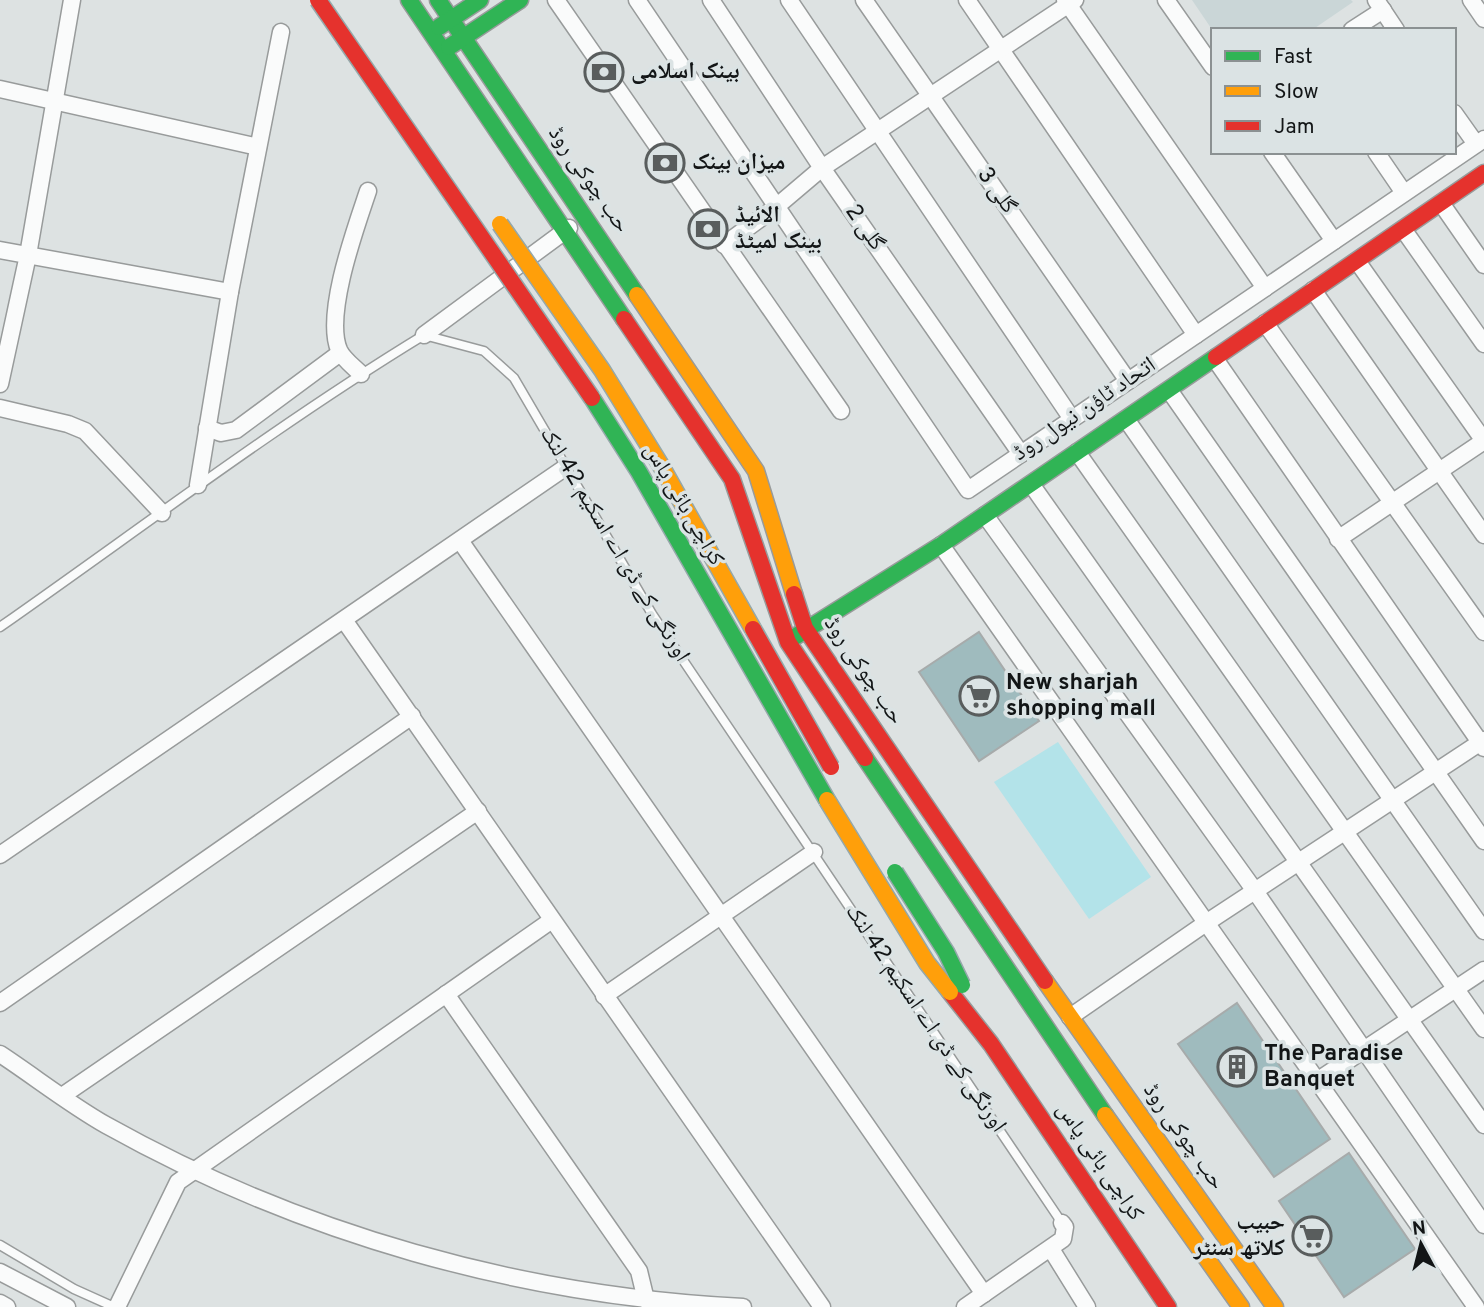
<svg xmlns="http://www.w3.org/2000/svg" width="1484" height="1307" font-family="Overpass,'Noto Naskh Arabic',sans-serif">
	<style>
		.built { fill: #cad6d7 }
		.green { fill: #b3e3e9 }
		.building { fill: #9fbbbe; stroke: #a7abab; stroke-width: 2 }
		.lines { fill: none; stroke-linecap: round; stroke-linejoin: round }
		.lane-casing { stroke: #989b9b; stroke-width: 11 }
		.street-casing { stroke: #989b9b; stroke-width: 19 }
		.fast-casing { stroke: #989b9b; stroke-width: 19 }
		.slow-casing { stroke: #989b9b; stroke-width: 19 }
		.jam-casing { stroke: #989b9b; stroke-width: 19 }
		.lane { stroke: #fafbfb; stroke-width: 8 }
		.street { stroke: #fafbfb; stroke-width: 16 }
		.fast { stroke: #30b455; stroke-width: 16 }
		.slow { stroke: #ff9f0a; stroke-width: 16 }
		.jam { stroke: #e5322d; stroke-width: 16 }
		.fast-bridge-casing { stroke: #95a8aa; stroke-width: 19; stroke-linecap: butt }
		.slow-bridge-casing { stroke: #95a8aa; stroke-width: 19; stroke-linecap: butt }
		.jam-bridge-casing { stroke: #95a8aa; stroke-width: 19; stroke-linecap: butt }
		.fast-bridge { stroke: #30b455; stroke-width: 16 }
		.slow-bridge { stroke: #ff9f0a; stroke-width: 16 }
		.jam-bridge { stroke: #e5322d; stroke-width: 16 }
		.labels { text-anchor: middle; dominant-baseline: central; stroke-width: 7; stroke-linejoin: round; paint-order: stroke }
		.poi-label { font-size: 23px; font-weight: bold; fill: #121516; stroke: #dbe3e4; text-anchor: start }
		.street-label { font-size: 23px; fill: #121516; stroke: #dbe3e4 }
	</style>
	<rect width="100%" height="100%" fill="#dde2e2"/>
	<path class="built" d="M1192,0H1351L1353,2L1312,30L1213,31Z"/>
	<path class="green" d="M1058,742L1151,877L1089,919L994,782Z"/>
	<g class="building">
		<path d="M979,632L1039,721L979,761L919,672Z"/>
		<path d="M1237,1003L1330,1139L1274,1177L1178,1044Z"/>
		<path d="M1349,1153L1415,1249L1344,1297L1279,1201Z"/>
	</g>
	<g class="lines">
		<g class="lane-casing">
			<g id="lane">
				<path d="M0,627C140,529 278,424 424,335L484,351L514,378L652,614L1062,1223"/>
				<path d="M0,1245L74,1289L114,1307"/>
			</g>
		</g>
		<g class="street-casing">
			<g id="street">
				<path d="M556,0L841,411"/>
				<path d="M637,0L968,490L1484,139"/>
				<path d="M711,0L822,168L1021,454"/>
				<path d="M789,0L1072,419"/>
				<path d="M864,0L1128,381"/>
				<path d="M967,0L1196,335"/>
				<path d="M1065,0L1265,288"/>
				<path d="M1166,0L1213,67"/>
				<path d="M1376,0L1396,30"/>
				<path d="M1471,0L1484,19"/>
				<path d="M1352,30L1383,10"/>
				<path d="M0,89L258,147"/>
				<path d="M1454,113L1476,144"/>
				<path d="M1272,152L1334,241"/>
				<path d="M1376,152L1404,193"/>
				<path d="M1441,203L1484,265"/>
				<path d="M1403,229L1484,344"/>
				<path d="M724,245L776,207L822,168L1075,0"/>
				<path d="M0,250L230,292"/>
				<path d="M1357,261L1484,441"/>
				<path d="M1313,290L1484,535"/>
				<path d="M1265,323L1484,632"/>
				<path d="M424,335L569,228"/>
				<path d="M1215,359L1484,748"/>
				<path d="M361,374C354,367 343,359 339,350C324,314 356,227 368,191"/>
				<path d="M0,384L28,255L72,0"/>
				<path d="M1169,390L1484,841"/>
				<path d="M0,408L68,424L85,431L162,513"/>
				<path d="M1126,419L1484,931"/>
				<path d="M207,428L221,433L236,430L340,353"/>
				<path d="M1077,452L1484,1029"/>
				<path d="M1031,484L1484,1125"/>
				<path d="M198,485L230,292L281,32"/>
				<path d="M985,515L1255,891L1484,1225"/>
				<path d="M1338,539L1484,441"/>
				<path d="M461,542L984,1294"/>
				<path d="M941,545L1476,1307"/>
				<path d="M344,620L822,1307"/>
				<path d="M0,855L566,467"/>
				<path d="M446,994L639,1271L646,1300"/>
				<path d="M604,996L814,852"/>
				<path d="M0,1003L412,716"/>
				<path d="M1070,1017L1206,923L1484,740"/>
				<path d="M0,1054C35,1077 69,1104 106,1125C301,1234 520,1296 743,1307"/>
				<path d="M1317,1081L1484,970"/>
				<path d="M62,1096L478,811"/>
				<path d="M1051,1249L1087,1307"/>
				<path d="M0,1272L67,1307"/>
				<path d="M0,1303L7,1307"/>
				<path d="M117,1307L178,1182L552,920"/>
				<path d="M965,1307L1063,1239L1065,1227L1062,1223"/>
			</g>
		</g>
		<g class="fast-casing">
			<g id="fast">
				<path d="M409,0L624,319"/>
				<path d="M438,0L637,295"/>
				<path d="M439,27L480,0"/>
				<path d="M449,47L520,0"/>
				<path d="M793,638L941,545L1216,357"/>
				<path d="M865,758L1105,1115"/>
			</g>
		</g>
		<g class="slow-casing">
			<g id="slow">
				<path d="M637,295L756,471L794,594"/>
				<path d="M1045,981L1275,1307"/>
				<path d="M1105,1115L1241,1307"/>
			</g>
		</g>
		<g class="jam-casing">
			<g id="jam">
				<path d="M624,319L732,479L788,642L865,758"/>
				<path d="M1216,357L1484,173"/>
				<path d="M794,594L805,628L1045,981"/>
				<path d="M950,992L991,1044L1168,1307"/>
			</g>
		</g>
		<use href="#lane" class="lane"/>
		<use href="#street" class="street"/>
		<use href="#fast" class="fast"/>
		<use href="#slow" class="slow"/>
		<use href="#jam" class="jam"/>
		<g class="fast-bridge-casing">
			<g id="fast-bridge">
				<path d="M592,398L639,472L827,800"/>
				<path d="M895,872L946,952L962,985"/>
			</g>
		</g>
		<g class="slow-bridge-casing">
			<g id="slow-bridge">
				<path d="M500,224L602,370L660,464L753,629"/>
				<path d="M827,800L927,963L950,992"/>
			</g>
		</g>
		<g class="jam-bridge-casing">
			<g id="jam-bridge">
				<path d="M318,0L592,398"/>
				<path d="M753,629L831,767"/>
			</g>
		</g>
		<use href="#fast-bridge" class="fast-bridge"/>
		<use href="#slow-bridge" class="slow-bridge"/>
		<use href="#jam-bridge" class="jam-bridge"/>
	</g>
	<defs>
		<g id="bank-ring" transform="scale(2.0125)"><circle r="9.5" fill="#dbe3e4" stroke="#595d5d" stroke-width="1.5"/><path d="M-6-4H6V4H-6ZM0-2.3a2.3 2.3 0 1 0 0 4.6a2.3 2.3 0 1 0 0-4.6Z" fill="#595d5d"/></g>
		<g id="supermarket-ring" transform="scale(2.0125)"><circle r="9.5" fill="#dbe3e4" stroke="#595d5d" stroke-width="1.5"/><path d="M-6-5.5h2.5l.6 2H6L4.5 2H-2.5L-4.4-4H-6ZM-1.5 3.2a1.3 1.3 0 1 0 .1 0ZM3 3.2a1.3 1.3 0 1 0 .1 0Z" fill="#595d5d"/></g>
		<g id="building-ring" transform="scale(2.0125)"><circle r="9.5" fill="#dbe3e4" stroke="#595d5d" stroke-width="1.5"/><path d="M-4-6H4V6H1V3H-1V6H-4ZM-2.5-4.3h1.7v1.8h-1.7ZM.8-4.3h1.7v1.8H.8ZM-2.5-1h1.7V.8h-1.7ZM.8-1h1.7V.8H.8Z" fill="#595d5d"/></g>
	</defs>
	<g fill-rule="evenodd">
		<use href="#bank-ring" x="604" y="72"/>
		<use href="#bank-ring" x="665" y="163"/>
		<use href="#bank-ring" x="708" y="229"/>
		<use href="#supermarket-ring" x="979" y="696"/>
		<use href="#building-ring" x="1237" y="1067"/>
		<use href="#supermarket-ring" x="1312" y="1236"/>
	</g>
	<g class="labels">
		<g class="poi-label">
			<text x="631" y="72">بینک اسلامی</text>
			<text x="692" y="163">میزان بینک</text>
			<text x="735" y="216">الائیڈ<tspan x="735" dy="26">بینک لمیٹڈ</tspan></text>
			<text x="1006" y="683">New sharjah<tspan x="1006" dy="26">shopping mall</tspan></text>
			<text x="1264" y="1054">The Paradise<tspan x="1264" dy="26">Banquet</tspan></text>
			<text x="1285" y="1223" text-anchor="end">حبیب<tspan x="1285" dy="26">کلاتھ سنٹر</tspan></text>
		</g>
		<g class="street-label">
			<text transform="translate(588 180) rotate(55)">حب چوکی روڈ</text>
			<text transform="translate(996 191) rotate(55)">گلی 3</text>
			<text transform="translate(864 228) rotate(55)">گلی 2</text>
			<text transform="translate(1085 410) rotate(-34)">اتحاد ٹاؤن نیول روڈ</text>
			<text transform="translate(683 505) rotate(60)">کراچی بائی پاس</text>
			<text transform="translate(614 545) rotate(59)">اورنگی کے ڈی اے اسکیم 42 لنک</text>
			<text transform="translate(863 671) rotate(56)">حب چوکی روڈ</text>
			<text transform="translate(925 1019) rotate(56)">اورنگی کے ڈی اے اسکیم 42 لنک</text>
			<text transform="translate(1183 1137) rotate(55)">حب چوکی روڈ</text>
			<text transform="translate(1099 1162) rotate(56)">کراچی بائی پاس</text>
		</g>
	</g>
	<rect x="1211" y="28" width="245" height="126" fill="#dbe3e4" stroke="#8b9192" stroke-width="2"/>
	<rect x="1225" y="51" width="35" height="10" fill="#30b455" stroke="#8b9192" stroke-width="2"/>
	<text x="1274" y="63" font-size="21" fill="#121516">Fast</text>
	<rect x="1225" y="86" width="35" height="10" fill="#ff9f0a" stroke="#8b9192" stroke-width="2"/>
	<text x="1274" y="98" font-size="21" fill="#121516">Slow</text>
	<rect x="1225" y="121" width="35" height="10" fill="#e5322d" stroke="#8b9192" stroke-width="2"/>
	<text x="1274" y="133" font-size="21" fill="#121516">Jam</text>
	<g transform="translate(1421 1244) rotate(353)" stroke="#dbe3e4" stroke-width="5" paint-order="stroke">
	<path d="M0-5L12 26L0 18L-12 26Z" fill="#121516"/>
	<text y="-10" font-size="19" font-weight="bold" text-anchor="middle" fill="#121516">N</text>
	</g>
</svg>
